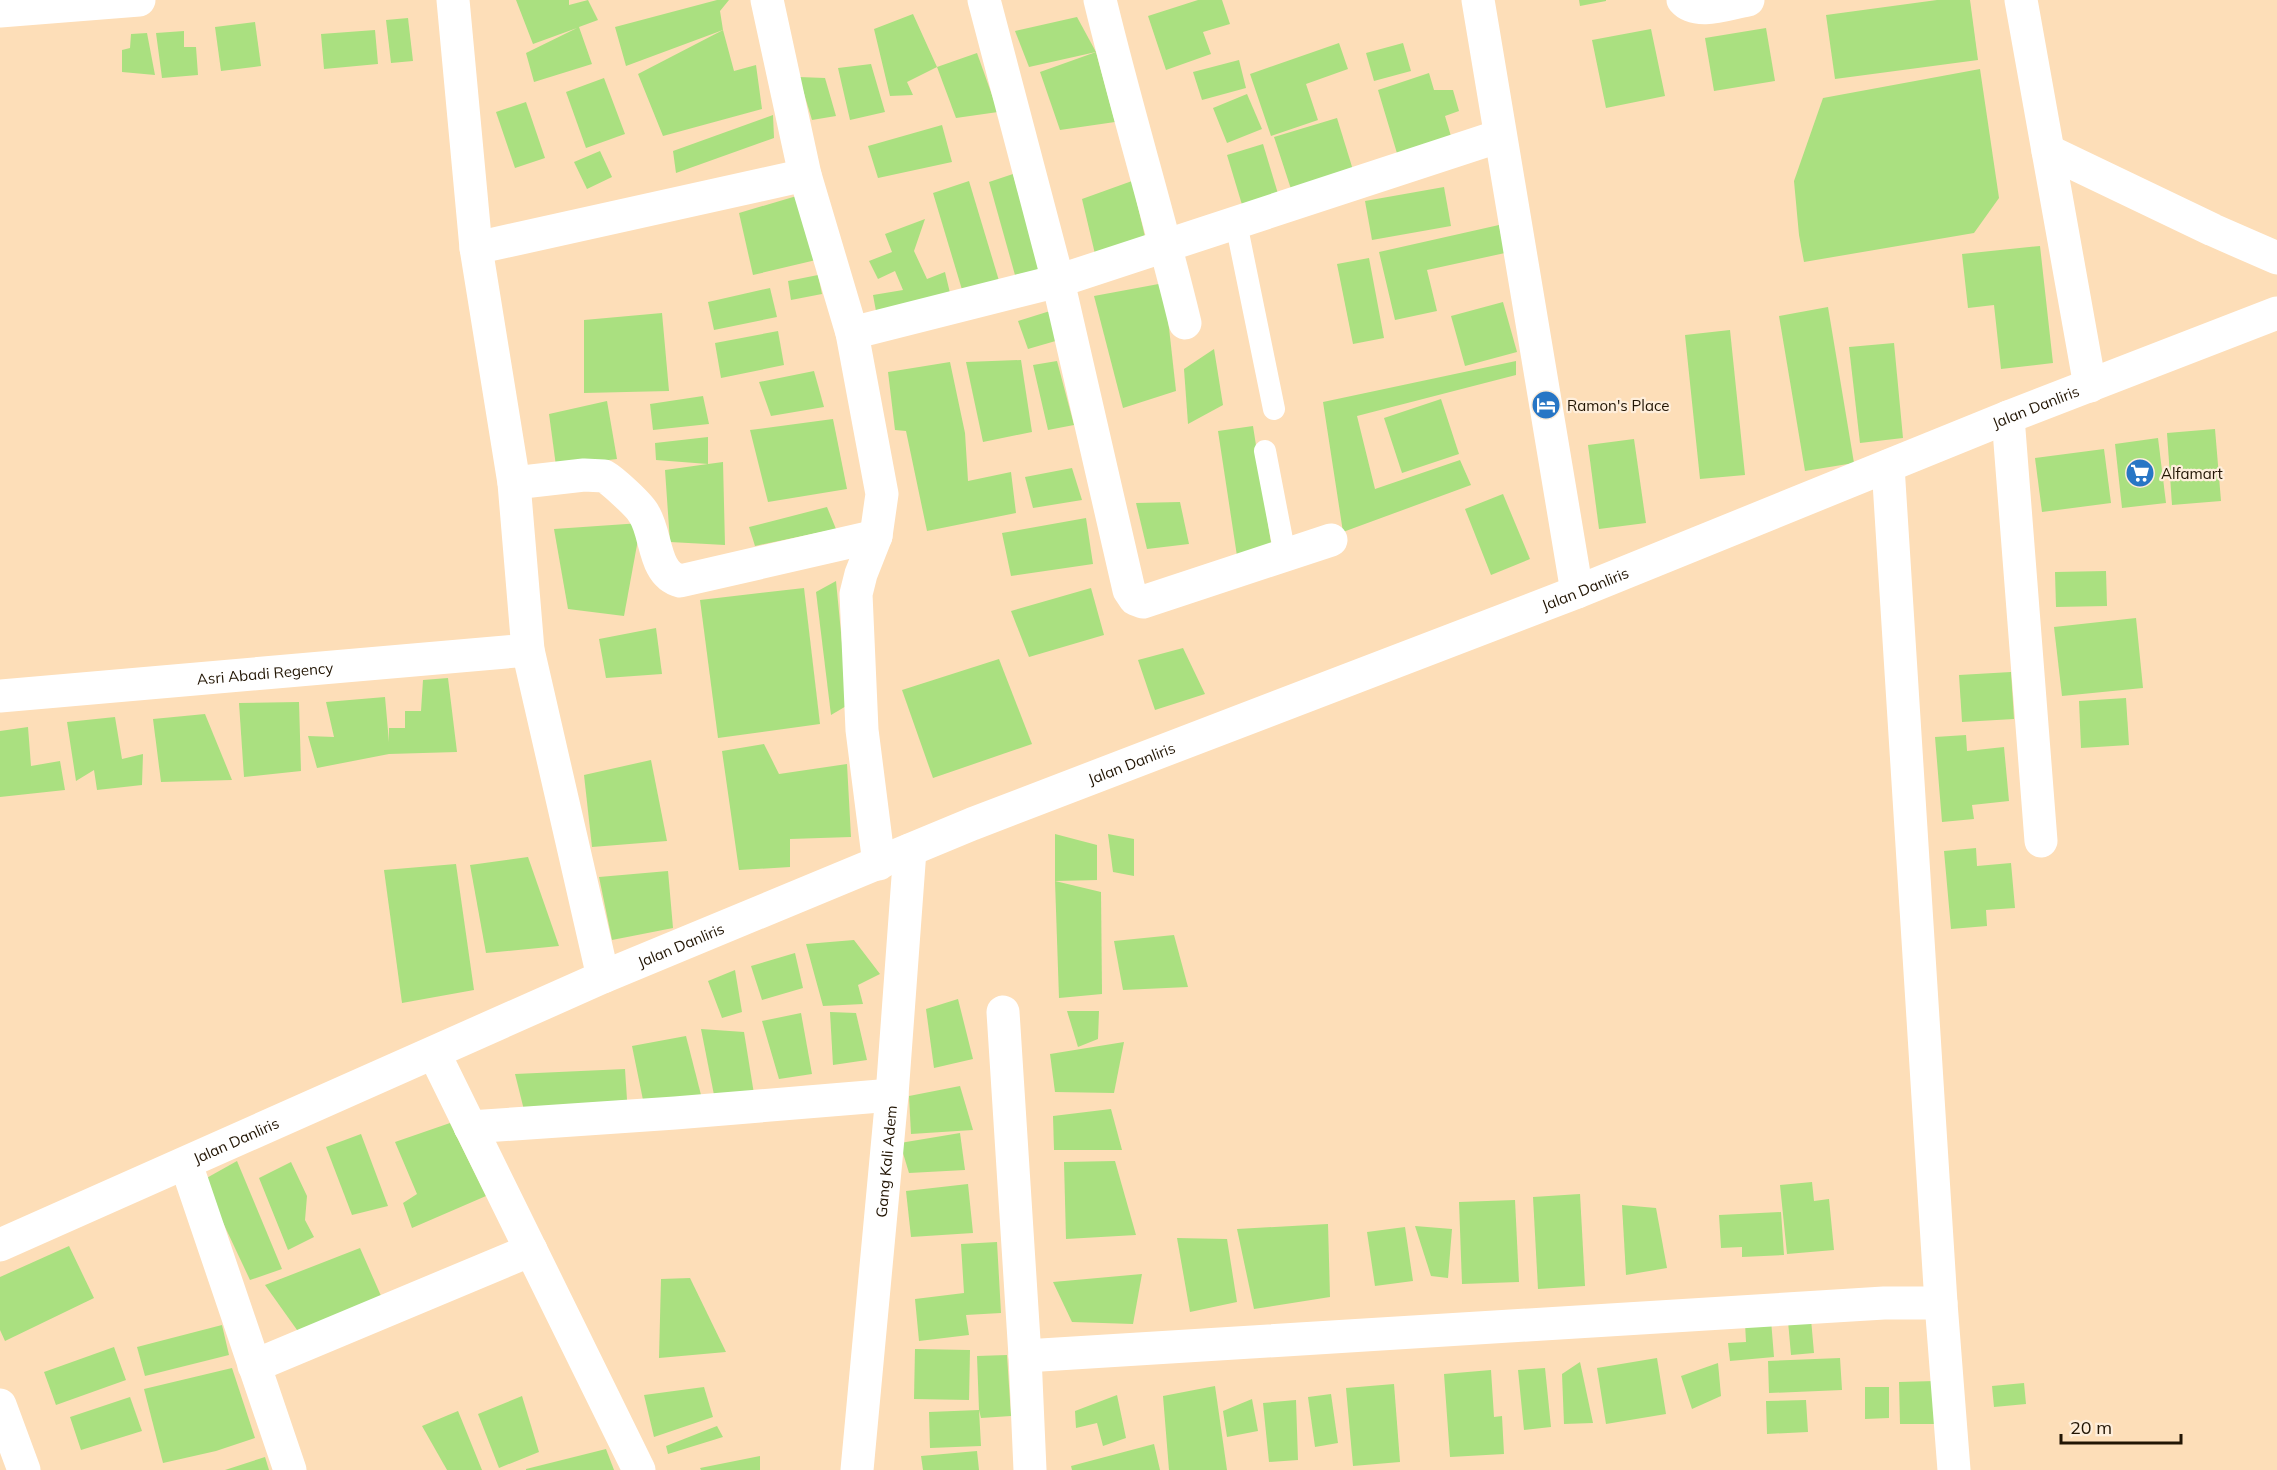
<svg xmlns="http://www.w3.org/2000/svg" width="2277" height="1470" font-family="Mulish,sans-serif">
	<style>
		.building { fill: #aae080 }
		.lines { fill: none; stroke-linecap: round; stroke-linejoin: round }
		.service { stroke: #fff; stroke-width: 22 }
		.minor { stroke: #fff; stroke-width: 33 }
		.tertiary { stroke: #fff; stroke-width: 33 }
		.labels { text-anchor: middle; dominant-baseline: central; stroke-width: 4.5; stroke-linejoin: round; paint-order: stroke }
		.poi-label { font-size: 15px; fill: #221504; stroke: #feeedb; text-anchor: start }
		.street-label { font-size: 15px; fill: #221504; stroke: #feeedb }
	</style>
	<rect width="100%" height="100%" fill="#fddeb8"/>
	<g class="building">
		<path d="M516,0H569V5L588,0L598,20L579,27L592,64L534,82L526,53L577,28L533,44Z"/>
		<path d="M717,0H729L720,11L723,30L626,66L615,27Z"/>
		<path d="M1198,0H1222L1230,24L1203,32L1211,54L1166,70L1148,16Z"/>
		<path d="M1579,0H1606V1L1580,6Z"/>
		<path d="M1937,0H1970L1978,60L1835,79L1826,15Z"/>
		<path d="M913,14L937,67L907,82L913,95L890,96L874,29Z"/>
		<path d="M1077,17L1096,52L1029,67L1015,31Z"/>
		<path d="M408,18L413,61L391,63L386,20Z"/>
		<path d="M255,22L261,66L221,71L215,27Z"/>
		<path d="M1766,28L1775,81L1714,91L1705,38Z"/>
		<path d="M1651,29L1665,96L1606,108L1592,40Z"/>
		<path d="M375,30L378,64L324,69L321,34Z"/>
		<path d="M723,30L734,71L756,65L762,109L663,136L638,74Z"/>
		<path d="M184,31V47H196L198,75L162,78L156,33Z"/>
		<path d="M147,33L155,75L122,72V50L130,48L131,34Z"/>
		<path d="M1339,43L1348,69L1306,84L1318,120L1271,136L1250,74Z"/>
		<path d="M1403,43L1411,71L1374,81L1366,53Z"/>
		<path d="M1096,52L1115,122L1060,130L1040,72Z"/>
		<path d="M977,53L998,112L956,118L937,67Z"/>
		<path d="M1239,60L1246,88L1202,100L1193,72Z"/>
		<path d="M871,64L885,112L850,120L838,68Z"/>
		<path d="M1980,69L1999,198L1974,233L1804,262L1799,235L1794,181L1823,98Z"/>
		<path d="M1429,73L1434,90H1453L1459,111L1445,116L1453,143L1399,160L1378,90Z"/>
		<path d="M799,77L825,78L836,116L812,120Z"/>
		<path d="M604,78L625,134L586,148L566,92Z"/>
		<path d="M1247,94L1262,129L1227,143L1213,108Z"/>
		<path d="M526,102L545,158L515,168L496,112Z"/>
		<path d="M773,115L774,138L676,173L673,151Z"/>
		<path d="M1337,118L1353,170L1291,189L1274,137Z"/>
		<path d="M942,125L952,162L878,178L868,146Z"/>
		<path d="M1263,144L1279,197L1243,208L1227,155Z"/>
		<path d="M600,151L612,177L587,189L574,162Z"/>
		<path d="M1013,174L1040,270L1015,275L989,182Z"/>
		<path d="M969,181L1000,284L963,293L933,193Z"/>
		<path d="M1132,181L1145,237L1095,254L1082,199Z"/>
		<path d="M1444,187L1451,226L1372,240L1365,201Z"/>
		<path d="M800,195L816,260L753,275L739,213Z"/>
		<path d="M925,219L914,251L927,279L945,272L950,293L876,311L873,295L903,290L895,271L878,279L869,261L892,252L885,234Z"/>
		<path d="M1499,225L1505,253L1427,270L1437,311L1395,320L1379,252Z"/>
		<path d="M2040,246L2053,363L2001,369L1994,305L1968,308L1962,254Z"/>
		<path d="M1369,258L1384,338L1353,344L1337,264Z"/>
		<path d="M818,275L822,294L791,300L788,281Z"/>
		<path d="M1164,283L1176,391L1123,408L1094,296Z"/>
		<path d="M770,288L777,317L714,330L708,302Z"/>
		<path d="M1503,302L1517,352L1465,366L1451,316Z"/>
		<path d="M1828,307L1854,463L1805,471L1779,316Z"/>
		<path d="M1050,311L1059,340L1028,349L1018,321Z"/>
		<path d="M662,313L669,391L584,393V320Z"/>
		<path d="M1730,330L1745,475L1700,479L1685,335Z"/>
		<path d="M778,331L784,365L721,378L715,343Z"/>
		<path d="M1894,343L1903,438L1860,443L1849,347Z"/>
		<path d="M1214,349L1223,405L1188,424L1184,369Z"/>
		<path d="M1021,360L1032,432L983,442L966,362Z"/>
		<path d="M1057,361L1074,425L1048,430L1033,365Z"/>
		<path d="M1516,361V375L1357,416L1375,489L1460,460L1471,485L1343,532L1323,402Z"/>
		<path d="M950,362L965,433L968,481L1011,472L1016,513L927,531L906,431L895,430L888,372Z"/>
		<path d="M814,371L824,407L771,416L759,382Z"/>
		<path d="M703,396L709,424L653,430L650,404Z"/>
		<path d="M1441,399L1459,454L1402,473L1384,418Z"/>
		<path d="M607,401L617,459L556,466L549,414Z"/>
		<path d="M833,419L847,489L768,502L750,430Z"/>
		<path d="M1253,426L1272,549L1237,556L1218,431Z"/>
		<path d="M2215,429L2221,501L2172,505L2167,433Z"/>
		<path d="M708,437V464L723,462L725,545L670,542L665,470L708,464L656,460L655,443Z"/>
		<path d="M2158,438L2166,503L2122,508L2115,444Z"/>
		<path d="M1634,439L1646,523L1599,529L1588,445Z"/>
		<path d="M2104,449L2111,503L2042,512L2035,458Z"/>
		<path d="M1072,468L1082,500L1033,508L1025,477Z"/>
		<path d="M1503,494L1530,559L1491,575L1465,509Z"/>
		<path d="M1180,502L1189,544L1147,549L1136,503Z"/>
		<path d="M827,507L836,529L755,546L749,527Z"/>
		<path d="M1086,518L1093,564L1011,576L1002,533Z"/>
		<path d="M641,523L624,616L568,609L554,529Z"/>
		<path d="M2106,571L2107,606L2056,607L2055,572Z"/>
		<path d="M836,581L848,705L831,715L816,592Z"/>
		<path d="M804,588L820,724L718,738L700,600Z"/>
		<path d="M1091,588L1104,635L1029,657L1011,611Z"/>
		<path d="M2136,618L2143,688L2062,696L2054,627Z"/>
		<path d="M656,628L662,674L606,678L599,639Z"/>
		<path d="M1183,648L1205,694L1155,710L1138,660Z"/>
		<path d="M999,659L1032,744L933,778L902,690Z"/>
		<path d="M2011,672L2014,719L1962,722L1959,675Z"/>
		<path d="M448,678L457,752L389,754L317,768L308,736L334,737L326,702L385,697L389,742V728H405V711H421L423,680Z"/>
		<path d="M2126,698L2129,745L2081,748L2079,701Z"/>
		<path d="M299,702L301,771L244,777L239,703Z"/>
		<path d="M205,714L232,780L161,782L153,719Z"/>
		<path d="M115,717L122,759L143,754L142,785L97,790L94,770L76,781L67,722Z"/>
		<path d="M28,727L31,766L60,761L65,790L0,797V731Z"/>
		<path d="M1966,735L1967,751L2004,747L2009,801L1972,805L1974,819L1942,822L1935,737Z"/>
		<path d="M764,744L779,774L847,764L851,837L790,839V867L739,870L722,751Z"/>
		<path d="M651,760L667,841L592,847L584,775Z"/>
		<path d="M1055,834L1097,845V880L1055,881Z"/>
		<path d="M1108,834L1134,839V876L1113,872Z"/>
		<path d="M1976,848L1977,866L2011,863L2015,908L1986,910L1987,926L1951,929L1944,851Z"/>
		<path d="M528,857L559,946L486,953L470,865Z"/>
		<path d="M456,864L474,990L402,1003L384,870Z"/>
		<path d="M668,871L673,928L612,940L599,877Z"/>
		<path d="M1055,881L1101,892L1102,994L1059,998Z"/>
		<path d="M1174,935L1188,987L1123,990L1114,941Z"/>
		<path d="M854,940L880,974L858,985L863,1004L823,1006L806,944Z"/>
		<path d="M795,953L803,988L762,1000L751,966Z"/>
		<path d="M735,970L742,1012L722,1018L708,981Z"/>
		<path d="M958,999L973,1059L934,1068L926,1009Z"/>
		<path d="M1067,1011H1099L1098,1039L1078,1047Z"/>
		<path d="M830,1012L856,1013L867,1060L833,1065Z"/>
		<path d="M801,1013L812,1074L779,1079L762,1021Z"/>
		<path d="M701,1029L744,1032L754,1094L715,1100Z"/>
		<path d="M686,1036L701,1095L643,1100L632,1046Z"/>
		<path d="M1124,1042L1114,1093L1055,1092L1050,1054Z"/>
		<path d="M625,1069L627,1100L524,1110L515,1074Z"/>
		<path d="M960,1086L973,1130L911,1134L909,1096Z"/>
		<path d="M1111,1109L1122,1150H1054L1053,1116Z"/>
		<path d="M450,1123L486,1196L412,1228L403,1203L417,1194L395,1142Z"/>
		<path d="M960,1133L965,1170L909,1173L900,1143Z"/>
		<path d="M361,1134L388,1206L352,1215L326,1147Z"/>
		<path d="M237,1161L282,1269L250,1280L203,1180Z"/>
		<path d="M1115,1161L1136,1235L1066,1239L1064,1162Z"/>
		<path d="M291,1162L307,1196L305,1220L314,1237L288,1250L259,1178Z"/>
		<path d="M1812,1182L1814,1201L1829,1199L1834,1250L1787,1254L1780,1185Z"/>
		<path d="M968,1184L973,1233L911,1237L906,1191Z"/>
		<path d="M1580,1194L1585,1286L1538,1289L1533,1197Z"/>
		<path d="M1515,1200L1519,1282L1462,1284L1459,1202Z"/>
		<path d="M1622,1205L1656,1208L1667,1268L1626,1275Z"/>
		<path d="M1781,1212L1784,1255L1742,1257V1247L1721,1248L1719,1215Z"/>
		<path d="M1328,1224L1330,1297L1254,1309L1237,1229Z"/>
		<path d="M1415,1226L1452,1229L1448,1278L1431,1276Z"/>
		<path d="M1405,1227L1413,1281L1375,1286L1367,1232Z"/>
		<path d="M1177,1238L1227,1239L1237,1302L1190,1312Z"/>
		<path d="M997,1242L1001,1313L966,1315L969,1335L919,1341L915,1299L964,1293L961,1244Z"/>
		<path d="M69,1246L94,1298L5,1341L0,1330V1277Z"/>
		<path d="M360,1248L385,1305L302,1337L265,1285Z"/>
		<path d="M1142,1274L1133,1324L1072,1322L1053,1282Z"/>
		<path d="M690,1278L726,1352L659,1358L661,1279Z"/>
		<path d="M1811,1319L1814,1353L1791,1355L1788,1321Z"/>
		<path d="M1771,1320L1774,1357L1730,1361L1728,1343L1746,1342L1745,1323Z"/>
		<path d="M222,1325L229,1355L145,1376L137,1347Z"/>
		<path d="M114,1347L126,1380L56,1405L44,1372Z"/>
		<path d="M915,1349L970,1350L969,1400L914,1399Z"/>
		<path d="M1007,1355L1011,1416L981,1418L979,1410L981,1446L930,1448L929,1412L979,1410L977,1356Z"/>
		<path d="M1657,1358L1666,1414L1606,1424L1597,1368Z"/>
		<path d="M1840,1358L1842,1390L1769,1393L1768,1361Z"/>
		<path d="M1580,1362L1593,1423L1564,1424L1562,1374Z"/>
		<path d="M1718,1363L1721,1396L1692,1409L1681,1376Z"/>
		<path d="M232,1368L255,1438L216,1451L163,1463L144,1389Z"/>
		<path d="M1545,1368L1551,1427L1524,1430L1518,1370Z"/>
		<path d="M1491,1370L1494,1417L1502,1416L1504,1454L1450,1457L1444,1374Z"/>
		<path d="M1935,1381V1424H1900L1899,1382Z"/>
		<path d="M2024,1383L2026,1404L1994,1407L1992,1386Z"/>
		<path d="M1394,1384L1400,1462L1353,1466L1346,1388Z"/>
		<path d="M1215,1386L1227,1470H1169L1163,1396Z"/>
		<path d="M704,1387L713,1417L654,1437L644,1395Z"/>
		<path d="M1865,1387H1889V1418L1865,1419Z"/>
		<path d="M1331,1394L1338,1443L1315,1447L1308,1397Z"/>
		<path d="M1117,1395L1126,1438L1103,1446L1097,1423L1076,1428L1075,1411Z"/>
		<path d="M522,1396L539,1452L499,1468L478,1414Z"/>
		<path d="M130,1397L142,1431L81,1450L70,1417Z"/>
		<path d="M1252,1399L1258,1431L1227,1437L1223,1411Z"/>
		<path d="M1296,1400L1298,1460L1269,1462L1263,1403Z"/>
		<path d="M1806,1400L1808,1432L1767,1434L1766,1401Z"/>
		<path d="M458,1411L482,1470H447L422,1426Z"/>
		<path d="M717,1426L723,1437L668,1454L666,1446Z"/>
		<path d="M1154,1444L1160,1470H1072L1071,1466Z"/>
		<path d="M606,1449L614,1470H526V1469Z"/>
		<path d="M977,1451L979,1470H923L921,1456Z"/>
		<path d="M760,1456V1470H701L700,1468Z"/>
		<path d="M265,1457L269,1470H225Z"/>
	</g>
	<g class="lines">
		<g class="service">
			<path d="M1236,223L1274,409"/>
			<path d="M1265,451L1285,555"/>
		</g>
		<g class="minor">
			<path d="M453,0L476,248L514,483L528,650L603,977"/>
			<path d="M767,0L805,175L852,333L882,494L876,536L861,574L856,594L862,730L879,864"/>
			<path d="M984,0L1058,281L1129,590L1135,599L1143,602L1331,540"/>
			<path d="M1100,0C1126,108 1159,215 1185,323"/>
			<path d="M1478,0L1577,592"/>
			<path d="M1683,0C1697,16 1729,3 1748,0"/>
			<path d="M2021,0L2090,386"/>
			<path d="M0,11L139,0"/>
			<path d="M2048,151L2213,230L2277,258"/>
			<path d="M476,248L805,175"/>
			<path d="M852,333L1058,281L1500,136"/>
			<path d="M2008,417L2041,841"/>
			<path d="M1888,466L1941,1303L1954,1470"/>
			<path d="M514,483L584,475L604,476C613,481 640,506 644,514C657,534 653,574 680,581L876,536"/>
			<path id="s1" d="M0,696L528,650"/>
			<path d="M1003,1012L1025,1356"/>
			<path d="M434,1053L639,1470"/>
			<path d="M470,1127L675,1113L892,1095"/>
			<path d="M186,1164L290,1470"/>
			<path d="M254,1366L531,1250"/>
			<path d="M0,1405L24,1470"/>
			<path id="s2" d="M857,1470L892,1095L910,850"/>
			<path d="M1030,1470L1025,1356L1884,1303H1941"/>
		</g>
		<path class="tertiary" id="s3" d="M0,1245L603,977L972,824L1577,592L2008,417L2277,313"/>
	</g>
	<defs>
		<g id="hotel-disc" transform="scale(1.5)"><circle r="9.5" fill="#2876c5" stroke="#feeedb"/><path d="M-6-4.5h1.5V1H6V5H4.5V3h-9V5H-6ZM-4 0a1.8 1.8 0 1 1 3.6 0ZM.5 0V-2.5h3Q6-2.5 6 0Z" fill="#fff"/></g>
		<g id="supermarket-disc" transform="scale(1.5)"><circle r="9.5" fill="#2876c5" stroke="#feeedb"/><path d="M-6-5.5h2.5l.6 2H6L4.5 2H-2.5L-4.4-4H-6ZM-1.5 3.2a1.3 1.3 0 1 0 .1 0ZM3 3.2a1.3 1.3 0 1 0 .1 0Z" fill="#fff"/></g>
	</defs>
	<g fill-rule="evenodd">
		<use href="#hotel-disc" x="1546" y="405"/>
		<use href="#supermarket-disc" x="2140" y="473"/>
	</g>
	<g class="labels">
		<g class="poi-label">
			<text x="1567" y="405">Ramon's Place</text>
			<text x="2161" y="473">Alfamart</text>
		</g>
		<g class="street-label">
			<text stroke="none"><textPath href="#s3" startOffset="2202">Jalan Danliris</textPath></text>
			<text stroke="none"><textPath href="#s3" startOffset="1716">Jalan Danliris</textPath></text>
			<text stroke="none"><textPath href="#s1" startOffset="266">Asri Abadi Regency</textPath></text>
			<text stroke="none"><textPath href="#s3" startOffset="1230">Jalan Danliris</textPath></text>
			<text stroke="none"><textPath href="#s3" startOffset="744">Jalan Danliris</textPath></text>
			<text stroke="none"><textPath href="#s3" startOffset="258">Jalan Danliris</textPath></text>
			<text stroke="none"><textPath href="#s2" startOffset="310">Gang Kali Adem</textPath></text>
		</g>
	</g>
	<path d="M2061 1434v9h120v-9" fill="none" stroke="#221504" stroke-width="3"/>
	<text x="2070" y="1434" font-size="18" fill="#221504" stroke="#feeedb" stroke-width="4.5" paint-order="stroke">20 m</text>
</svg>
